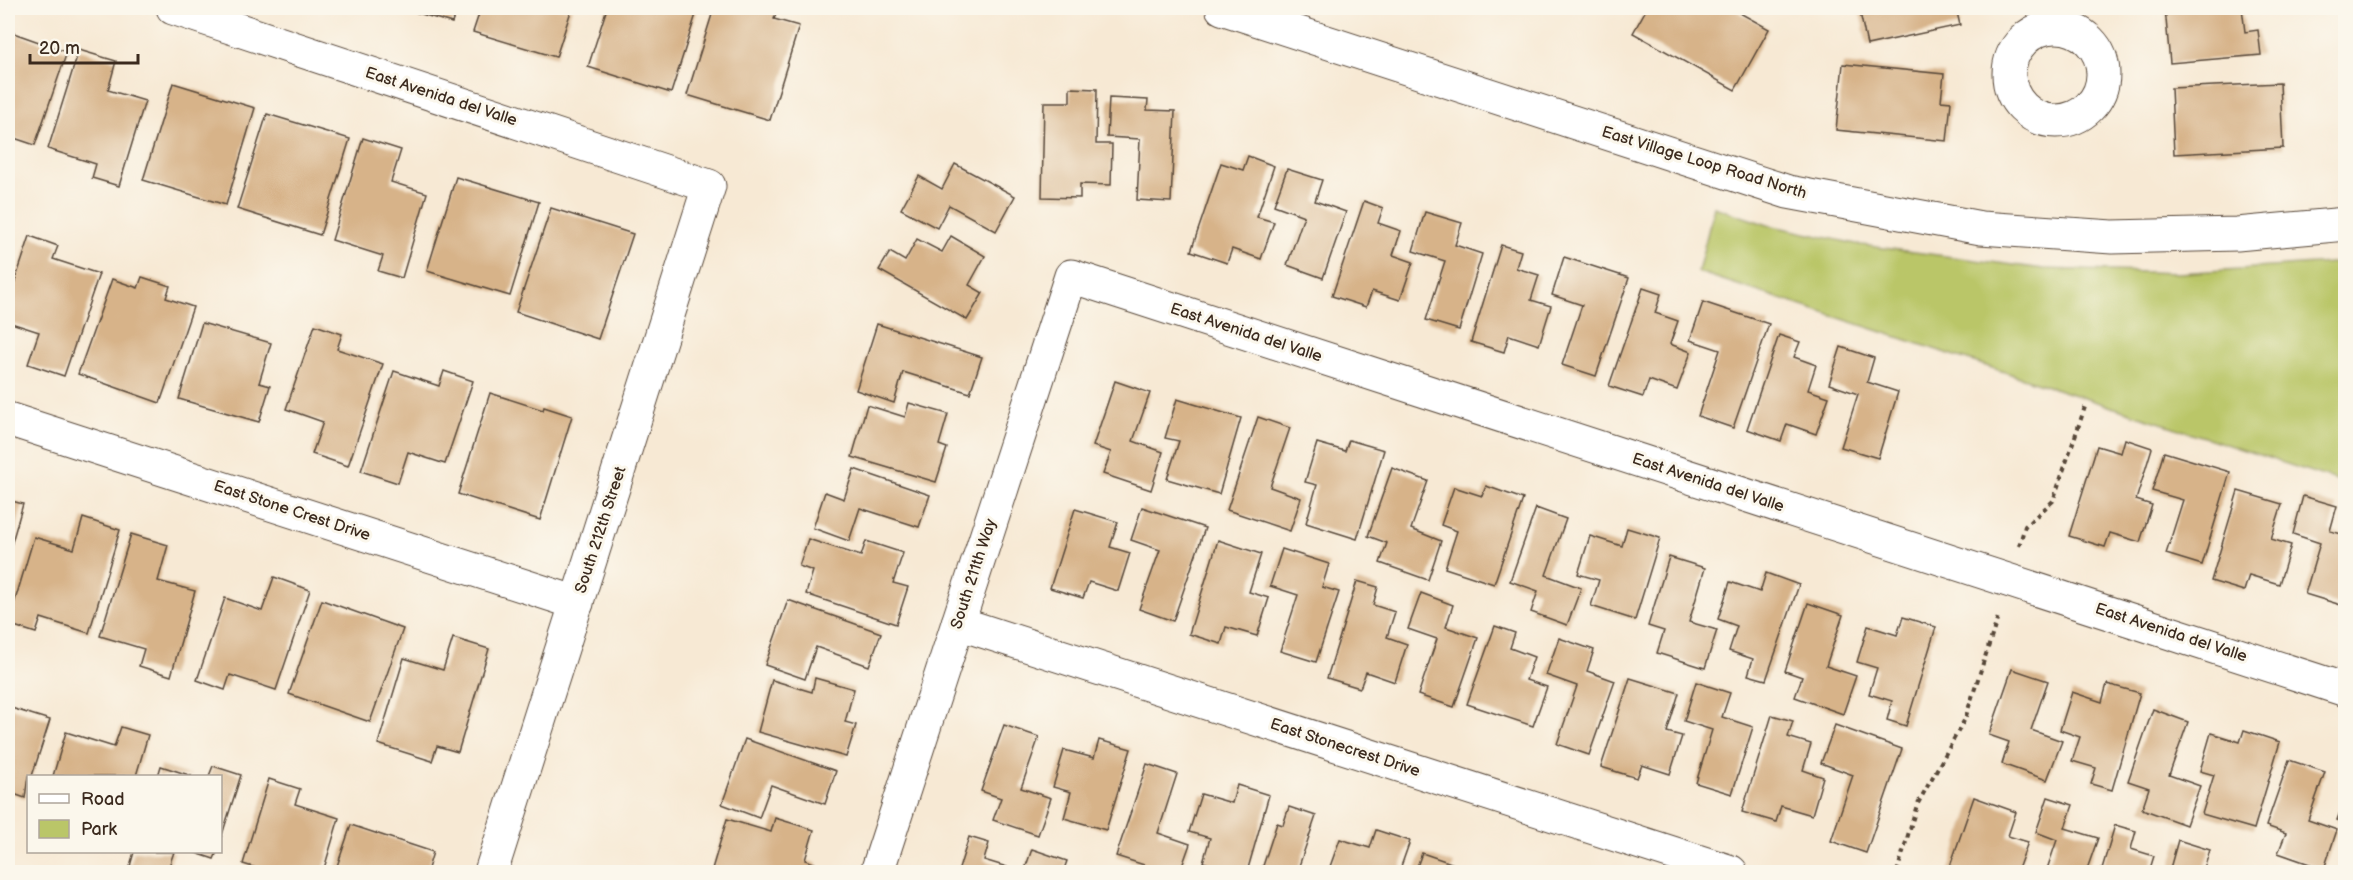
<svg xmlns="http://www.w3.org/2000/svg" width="2353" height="880" font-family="'Balsamiq Sans',sans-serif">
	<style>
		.green { fill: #bac668; stroke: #7a7843; stroke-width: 1.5 }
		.building { fill: #d7b389 }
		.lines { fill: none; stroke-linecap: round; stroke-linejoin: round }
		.minor-casing { stroke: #574739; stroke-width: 35 }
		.path { stroke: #574739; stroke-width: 4; stroke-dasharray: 4.5 4.5; stroke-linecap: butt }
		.minor { stroke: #fff; stroke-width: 33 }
		.labels { text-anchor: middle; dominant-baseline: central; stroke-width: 6; stroke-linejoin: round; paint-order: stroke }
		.street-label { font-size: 16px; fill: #3b2a1e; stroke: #fbf7ec }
	</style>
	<rect width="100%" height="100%" fill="#fbf7ec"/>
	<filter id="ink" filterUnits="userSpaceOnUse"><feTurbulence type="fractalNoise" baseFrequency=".0167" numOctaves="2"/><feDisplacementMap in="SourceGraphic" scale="12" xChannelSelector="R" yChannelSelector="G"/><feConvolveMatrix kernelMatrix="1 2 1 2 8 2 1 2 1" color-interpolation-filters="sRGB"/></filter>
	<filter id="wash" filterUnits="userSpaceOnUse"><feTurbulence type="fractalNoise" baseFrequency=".008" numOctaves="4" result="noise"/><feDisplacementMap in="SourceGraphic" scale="24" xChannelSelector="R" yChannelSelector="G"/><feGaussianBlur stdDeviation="1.35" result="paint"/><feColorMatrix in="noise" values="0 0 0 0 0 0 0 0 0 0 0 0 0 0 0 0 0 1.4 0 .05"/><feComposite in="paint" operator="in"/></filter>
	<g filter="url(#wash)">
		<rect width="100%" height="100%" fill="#f7e9d4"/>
		<path class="green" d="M1714,207L1768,225L1861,245L2044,269L2179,273L2345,262V483L1698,272Z"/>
		<g id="blocks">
			<g class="building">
				<path d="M401,8H457L452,23Z"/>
				<path d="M481,8H572L556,57L473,32Z"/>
				<path d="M607,8H698L671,93L588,67Z"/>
				<path d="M714,8H778L774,19L799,26L770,120L687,95Z"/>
				<path d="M1647,8H1731L1769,29L1735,90L1633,33Z"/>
				<path d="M1859,8H1956L1960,25L1867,45Z"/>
				<path d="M2165,8H2242L2245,32L2258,30L2261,55L2170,63Z"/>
				<path d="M8,31L67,52L35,145L8,136Z"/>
				<path d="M79,50L116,61L108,90L145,101L119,186L92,178L96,164L48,149Z"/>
				<path d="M1843,64L1944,74L1941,101L1951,102L1947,141L1836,130Z"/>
				<path d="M173,83L255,108L226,205L143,180Z"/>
				<path d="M2280,83L2283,148L2174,154L2171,88Z"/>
				<path d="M1070,88L1097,89L1096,144H1112L1111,185L1080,184V198L1042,197L1044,102H1070Z"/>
				<path d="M1109,98L1148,100L1147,110L1175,111L1171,202L1137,200L1140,139L1107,137Z"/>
				<path d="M267,114L350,139L320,235L237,209Z"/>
				<path d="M363,138L401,150L391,182L427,193L402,278L378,271L383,256L332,240Z"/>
				<path d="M1248,156L1274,166L1257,217L1274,222L1261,259L1232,249L1227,263L1191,251L1221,163L1243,170Z"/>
				<path d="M955,164L1015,196L996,231L949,205L937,228L901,209L919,176L942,189Z"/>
				<path d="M1287,169L1322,180L1315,201L1346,212L1323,278L1287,265L1304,216L1274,205Z"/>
				<path d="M456,177L539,202L510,296L427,271Z"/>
				<path d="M1364,201L1383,208L1378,223L1401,231L1393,255L1413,262L1400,300L1372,291L1366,307L1332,296Z"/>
				<path d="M551,208L633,234L598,339L516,312Z"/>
				<path d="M1425,212L1462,223L1455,245L1482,254L1459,330L1426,320L1445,261L1413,251Z"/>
				<path d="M30,236L58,246L53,259L99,274L64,376L28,364L39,332L8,322V302Z"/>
				<path d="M951,236L985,256L969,285L983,293L967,320L879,270L890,252L905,261L917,239L942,252Z"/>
				<path d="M1501,245L1521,251L1516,268L1539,275L1531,300L1551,306L1539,345L1509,335L1504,352L1471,342Z"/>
				<path d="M1564,257L1629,278L1596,376L1562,365L1582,305L1552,295Z"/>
				<path d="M142,277L170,286L166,298L193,307L160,403L78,374L112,279L138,288Z"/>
				<path d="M1643,288L1661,294L1655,313L1678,321L1670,344L1691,352L1677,390L1649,380L1643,397L1609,386Z"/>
				<path d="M1703,302L1769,324L1733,428L1698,416L1720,350L1690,340Z"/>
				<path d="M202,323L271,343L259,383L270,386L259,422L179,399Z"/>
				<path d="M877,324L982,357L970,393L903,372L894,403L856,390Z"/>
				<path d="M315,325L342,334L337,349L383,364L348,466L312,454L323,422L286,409Z"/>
				<path d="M1779,335L1800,342L1794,357L1816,365L1808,390L1829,397L1816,434L1787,424L1781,441L1747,429Z"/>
				<path d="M1841,347L1874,358L1867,382L1898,392L1878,458L1841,447L1858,394L1829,384Z"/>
				<path d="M394,371L439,386L444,371L473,381L445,464L408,452L398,483L361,471Z"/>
				<path d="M1115,381L1150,393L1133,441L1163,452L1151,490L1103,474L1111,452L1093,446Z"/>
				<path d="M490,393L543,410L544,407L572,416L540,520L458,494Z"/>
				<path d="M1177,399L1241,418L1219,494L1167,479L1179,441L1165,438Z"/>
				<path d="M909,403L948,414L939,445L947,448L936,482L852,457L867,405L905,417Z"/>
				<path d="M1258,417L1290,428L1270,487L1301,498L1290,531L1227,510Z"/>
				<path d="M2125,439L2152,448L2136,500L2152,505L2140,542L2110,533L2105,547L2069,536L2097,446L2121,453Z"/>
				<path d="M1349,440L1384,450L1357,539L1306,523L1317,485L1305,482L1317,443L1345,451Z"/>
				<path d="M2164,452L2230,472L2202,565L2166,554L2183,500L2152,491Z"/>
				<path d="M1392,468L1428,481L1411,529L1441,541L1428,580L1380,563L1387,543L1368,536Z"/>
				<path d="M854,469L930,495L919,527L860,508L849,541L813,528L825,492L844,499Z"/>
				<path d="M1486,486L1523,499L1494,584L1445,568L1457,531L1441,525L1454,487L1482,496Z"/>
				<path d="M2238,491L2282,504L2271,539L2291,545L2279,584L2249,575L2244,591L2211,581Z"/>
				<path d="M2303,496L2337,506L2330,531L2346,535V589L2341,605L2305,594L2320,543L2293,534Z"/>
				<path d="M8,500L23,504L8,556Z"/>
				<path d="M1142,507L1205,528L1173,621L1139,609L1160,550L1131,540Z"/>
				<path d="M1536,508L1566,519L1546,575L1581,588L1567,625L1531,612L1538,591L1510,581Z"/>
				<path d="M1075,509L1118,522L1110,547L1130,553L1118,591L1089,582L1083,598L1050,588Z"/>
				<path d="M83,518L120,530L89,633L41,618L36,633L8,624L34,537L74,549Z"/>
				<path d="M1627,528L1660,538L1635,620L1591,606L1599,580L1578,574L1590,536L1622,546Z"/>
				<path d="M131,534L168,545L158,581L195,591L171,676L139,666L144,649L100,636Z"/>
				<path d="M808,539L861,556L866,541L903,553L893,583L908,587L896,624L806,594L813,571L799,566Z"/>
				<path d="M1218,540L1261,554L1249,592L1269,598L1257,636L1226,627L1221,644L1189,634Z"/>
				<path d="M1282,549L1329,564L1322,587L1339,592L1316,662L1280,651L1298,595L1270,586Z"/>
				<path d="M1669,557L1705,568L1689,622L1717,630L1705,668L1657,653L1664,631L1648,626Z"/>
				<path d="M1766,573L1799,585L1766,680L1748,675L1753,659L1729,651L1737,626L1718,619L1730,582L1760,592Z"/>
				<path d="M274,577L310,590L276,690L230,675L225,690L197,680L225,598L262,611Z"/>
				<path d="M1357,581L1378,587L1373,605L1395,612L1387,637L1407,644L1395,682L1366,672L1360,688L1327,678Z"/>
				<path d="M1421,593L1453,605L1446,627L1478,638L1454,707L1418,695L1437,639L1408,629Z"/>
				<path d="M322,600L403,629L370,722L289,694Z"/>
				<path d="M788,600L881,633L869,666L816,647L805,679L765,665Z"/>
				<path d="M1808,603L1843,615L1826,666L1856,676L1843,714L1795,697L1802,677L1785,671Z"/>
				<path d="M1903,617L1936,627L1906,726L1887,720L1892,701L1869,694L1877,668L1857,662L1868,626L1897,635Z"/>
				<path d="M1495,626L1515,633L1510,648L1534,657L1526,680L1547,687L1533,726L1467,704Z"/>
				<path d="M453,638L489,649L458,752L437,746L432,761L378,744L404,658L443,670Z"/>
				<path d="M1559,638L1594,650L1587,671L1615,681L1589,755L1557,744L1577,686L1546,675Z"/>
				<path d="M2012,669L2048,681L2031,730L2062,741L2047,780L2002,764L2009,742L1989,735Z"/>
				<path d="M815,678L854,689L845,722L856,725L846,757L758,732L772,680L812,692Z"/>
				<path d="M1630,678L1679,693L1667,732L1682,736L1670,774L1642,765L1637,778L1601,767Z"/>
				<path d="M1696,682L1730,693L1722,717L1753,727L1732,794L1696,783L1712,730L1684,721Z"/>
				<path d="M2107,684L2140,693L2112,790L2091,784L2096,768L2072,761L2080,737L2060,730L2072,692L2102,702Z"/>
				<path d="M8,707L50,720L32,776H28L25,798L8,792Z"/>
				<path d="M2153,709L2188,722L2169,775L2200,786L2186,825L2142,809L2149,788L2128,781Z"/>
				<path d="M1772,715L1793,721L1788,737L1811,744L1803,770L1823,777L1812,815L1781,806L1776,822L1742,812Z"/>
				<path d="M1004,725L1039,737L1021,788L1051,798L1038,835L993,820L1001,798L981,791Z"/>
				<path d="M1835,725L1902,749L1866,853L1831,841L1853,775L1821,763Z"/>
				<path d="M121,727L148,735L136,776H53L66,732L114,747Z"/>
				<path d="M2244,730L2280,742L2254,829L2202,814L2214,775L2200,771L2211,733L2240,742Z"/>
				<path d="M745,739L836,771L825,804L771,785L759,818L722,804Z"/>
				<path d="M1099,740L1131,749L1106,830L1064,818L1071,792L1053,787L1064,750L1094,758Z"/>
				<path d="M2289,760L2325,772L2308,820L2337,830L2324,869L2278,853L2286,833L2266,826Z"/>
				<path d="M1147,764L1177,774L1158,833L1190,844L1180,872H1166L1116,856Z"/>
				<path d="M161,766L192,776H158Z"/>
				<path d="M213,766L241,775L221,838L220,776H209Z"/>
				<path d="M269,779L300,789L295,804L339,818L323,872H269L243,864Z"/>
				<path d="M1237,785L1269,795L1247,872H1226L1227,870L1203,862L1210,838L1189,832L1201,794L1232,803Z"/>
				<path d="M2346,796V823L2337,820Z"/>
				<path d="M1974,797L2016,812L2008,836L2028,842L2017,872H1948Z"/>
				<path d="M2048,797L2073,805L2065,828L2098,838L2086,872H2046L2057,840L2036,832Z"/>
				<path d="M1289,807L1316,816L1297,872H1261L1277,823L1283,825Z"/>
				<path d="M775,818L814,830L805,860L817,864L815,872H722L712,869L727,819L771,832Z"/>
				<path d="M351,825L433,852L427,872H335Z"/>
				<path d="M2115,825L2136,831L2131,849L2154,856L2149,872H2101Z"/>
				<path d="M1376,830L1410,841L1399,872H1328L1340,839L1370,848Z"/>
				<path d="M969,837L989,843L984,860L1007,867L1005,872H958Z"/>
				<path d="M2178,840L2210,850L2203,872H2169Z"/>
				<path d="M1032,849L1067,861L1063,872H1024Z"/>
				<path d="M134,852H174L167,872H152L130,866Z"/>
				<path d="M193,852H217L214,859Z"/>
				<path d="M1422,853L1454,864L1451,872H1415Z"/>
			</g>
		</g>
	</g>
	<g filter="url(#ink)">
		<use href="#blocks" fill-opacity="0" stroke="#574739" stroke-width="1.5"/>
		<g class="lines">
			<g class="minor-casing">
				<g id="minor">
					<path d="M173,8L709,186L491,872"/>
					<path d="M1222,8L1788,192L1981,228L2112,237L2237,234L2346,224"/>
					<circle cx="2056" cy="74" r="47"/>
					<path d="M8,419L577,603"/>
					<path d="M958,623L1731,872"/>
					<path d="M877,872L1071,276L2346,690"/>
				</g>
			</g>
			<g class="path">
				<path d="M2019,546L2025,526L2053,501L2085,407"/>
				<path d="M1897,872L1917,805L1965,719L1999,614"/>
			</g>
			<use href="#minor" class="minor"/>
		</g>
	</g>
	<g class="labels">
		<g class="street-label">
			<text transform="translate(441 97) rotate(18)">East Avenida del Valle</text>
			<text transform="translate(1704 163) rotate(17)">East Village Loop Road North</text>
			<text transform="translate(1246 333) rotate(18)">East Avenida del Valle</text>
			<text transform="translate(1708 483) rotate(18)">East Avenida del Valle</text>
			<text transform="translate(292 511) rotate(18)">East Stone Crest Drive</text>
			<text transform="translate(601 530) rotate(-72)">South 212th Street</text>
			<text transform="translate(974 574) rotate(-72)">South 211th Way</text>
			<text transform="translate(2171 633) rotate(18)">East Avenida del Valle</text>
			<text transform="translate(1345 748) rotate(18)">East Stonecrest Drive</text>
		</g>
	</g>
	<rect width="2353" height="880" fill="none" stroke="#fbf7ec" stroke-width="30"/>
	<rect x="27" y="775" width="195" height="78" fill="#fbf7ec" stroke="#aea59a" stroke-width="1.5"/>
	<rect x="39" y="794" width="30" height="9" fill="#ffffff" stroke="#aea59a" stroke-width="1.5"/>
	<text x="81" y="805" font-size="18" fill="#3b2a1e">Road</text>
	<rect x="39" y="820" width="30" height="18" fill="#bac668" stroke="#aea59a" stroke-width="1.5"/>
	<text x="81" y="835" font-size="18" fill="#3b2a1e">Park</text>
	<path d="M30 54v9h108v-9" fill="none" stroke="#3b2a1e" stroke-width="3"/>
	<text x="39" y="54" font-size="18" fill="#3b2a1e" stroke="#fbf7ec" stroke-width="4.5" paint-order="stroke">20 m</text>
</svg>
